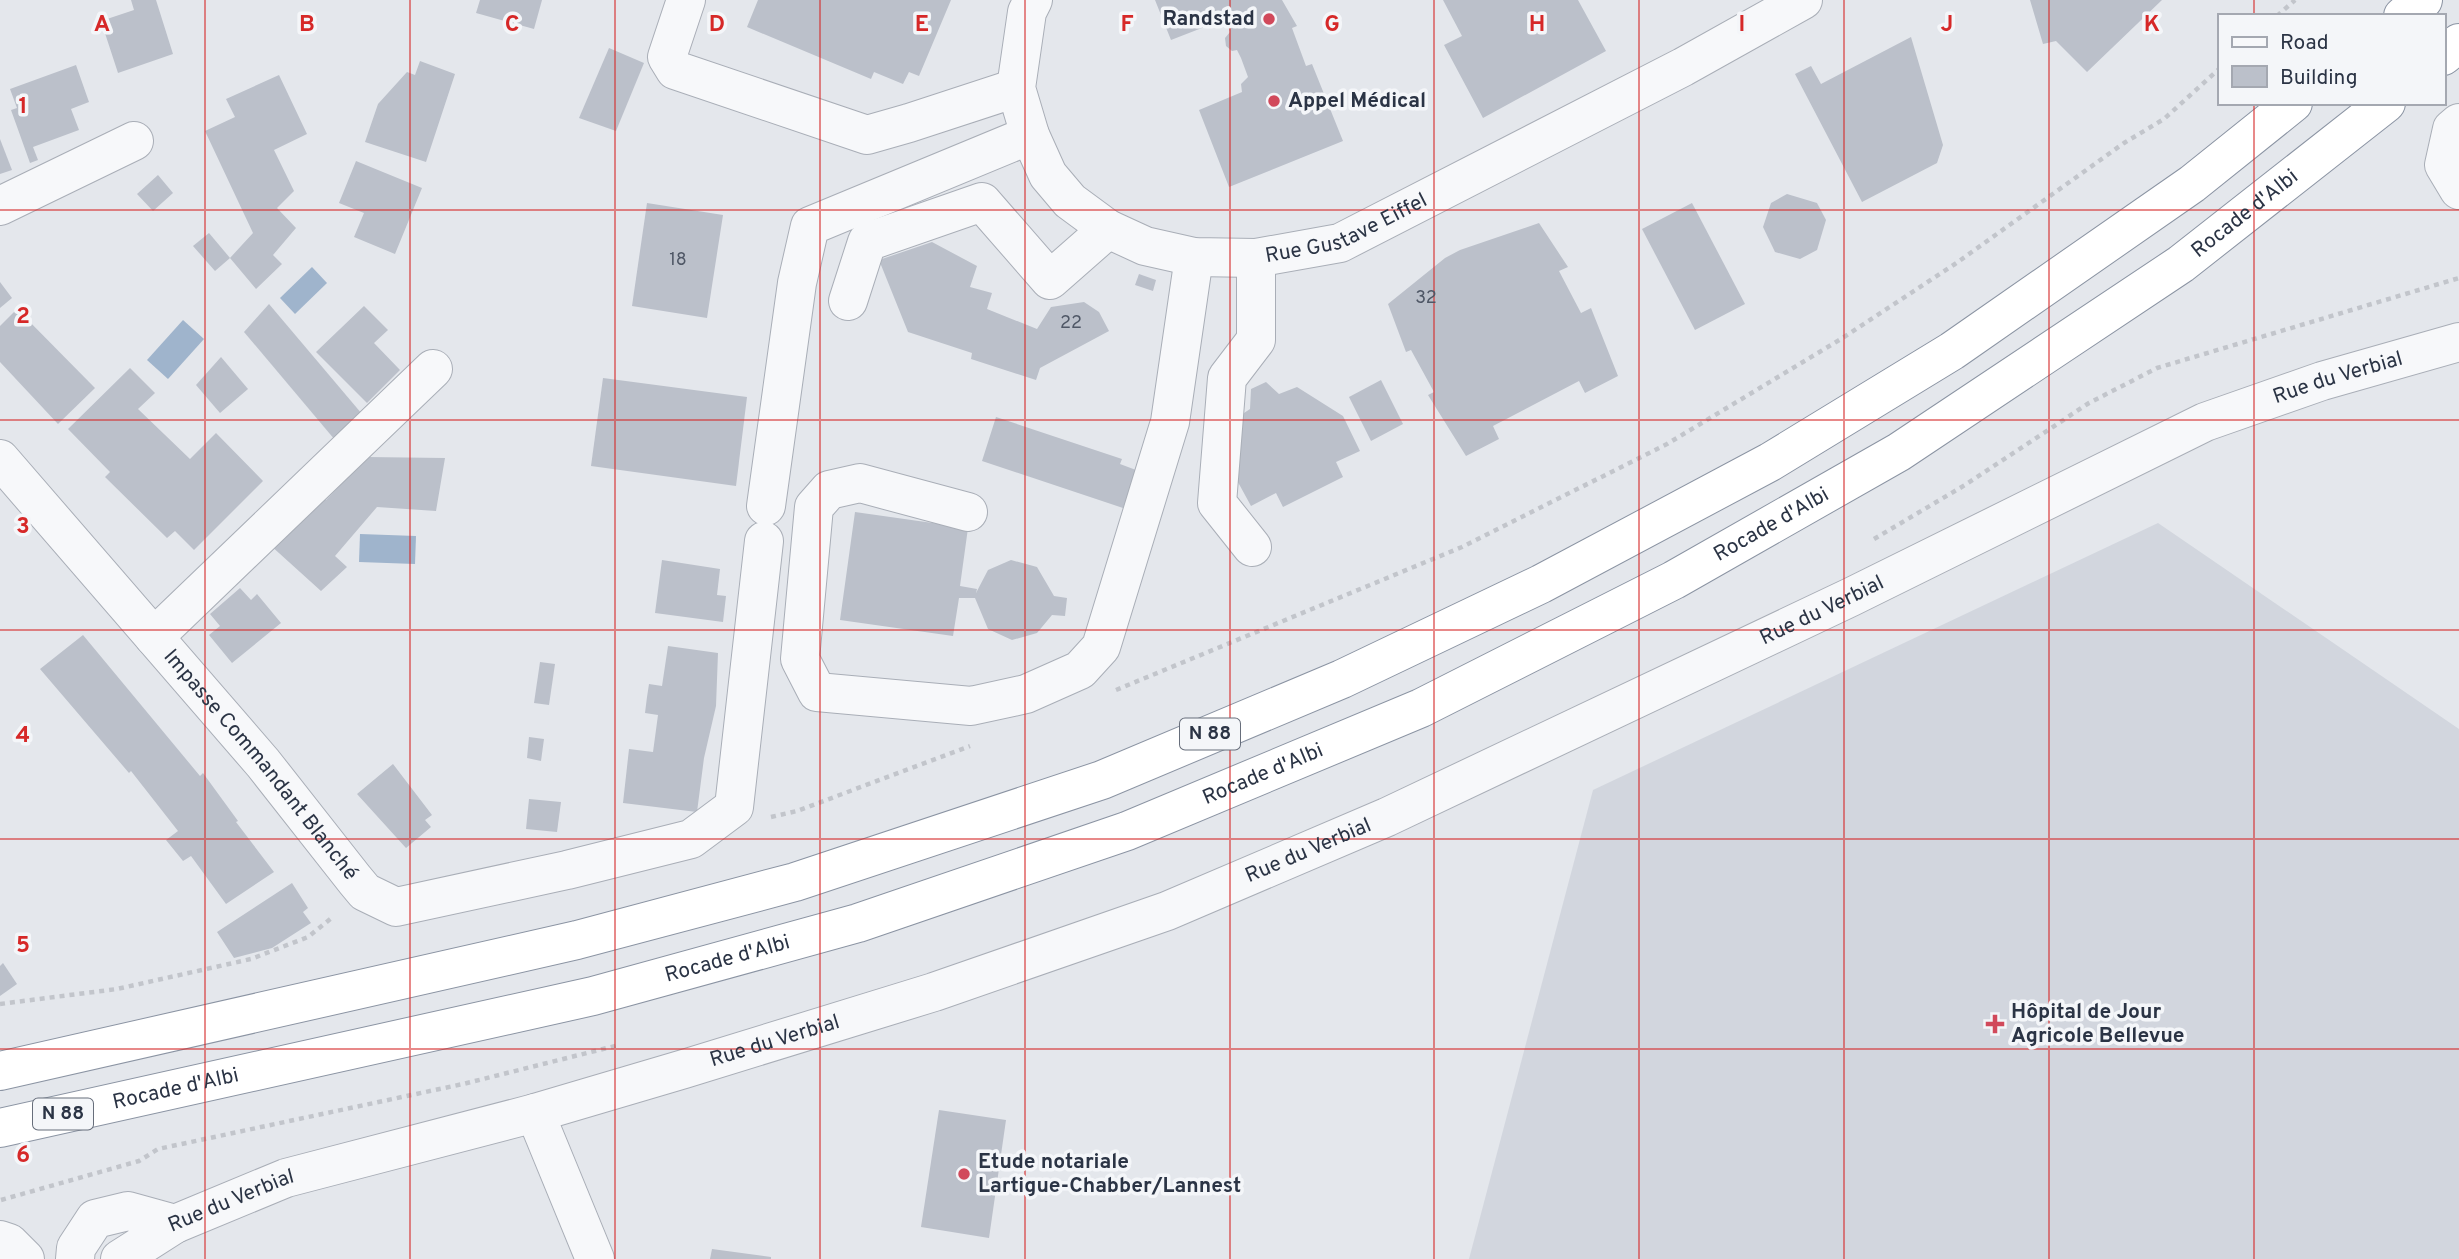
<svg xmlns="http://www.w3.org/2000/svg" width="2459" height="1259" font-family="Overpass,sans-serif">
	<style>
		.built { fill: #d2d6de }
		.water { fill: #9fb4cc }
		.building { fill: #bbc0ca }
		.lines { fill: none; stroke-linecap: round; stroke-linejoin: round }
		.minor-casing { stroke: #a9aeb7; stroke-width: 40 }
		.highway-casing { stroke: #8b94a3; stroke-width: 40 }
		.path { stroke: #c2c5cb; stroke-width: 4.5; stroke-dasharray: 5 5; stroke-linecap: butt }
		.minor { stroke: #f7f8fa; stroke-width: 38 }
		.highway { stroke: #fff; stroke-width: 38 }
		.grid { fill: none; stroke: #d62828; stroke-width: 2; stroke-opacity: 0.55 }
		.poi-dot { fill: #d1495b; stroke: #f4f6f9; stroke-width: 2.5 }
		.labels { text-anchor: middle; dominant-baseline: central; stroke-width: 7; stroke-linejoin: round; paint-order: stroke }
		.number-label { font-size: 18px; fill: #4f5766 }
		.shield { fill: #f4f6f9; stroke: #676e7b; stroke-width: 2 }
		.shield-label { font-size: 19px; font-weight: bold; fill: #2b3445 }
		.poi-label { font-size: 21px; font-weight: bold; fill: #2b3445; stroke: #f4f6f9; text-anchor: start }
		.street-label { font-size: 21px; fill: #2b3445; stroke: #f4f6f9 }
		.grid-label { font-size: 23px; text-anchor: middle; font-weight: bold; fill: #d62828; stroke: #f4f6f9; stroke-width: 7; stroke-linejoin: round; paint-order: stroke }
	</style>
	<rect width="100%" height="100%" fill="#e4e7ec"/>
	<path class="built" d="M2158,523L2459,729V1259H1469L1593,790Z"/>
	<g class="water">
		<path d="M312,267L327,283L295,314L280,298Z"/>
		<path d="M183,320L204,339L168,379L147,360Z"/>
		<path d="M360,534L416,536L415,564L359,562Z"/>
	</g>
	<g class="building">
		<path d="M131,0H156L173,54L118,73L101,21L134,10Z"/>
		<path d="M480,0H542L534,29L476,13Z"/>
		<path d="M758,0H951L919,76L909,72L903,84L874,72L871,79L747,27Z"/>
		<path d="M1155,0H1282L1297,26L1292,28L1306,66L1312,64L1343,141L1229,187L1199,110L1242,92L1241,84L1248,77L1241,58L1237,50L1232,51L1226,46L1225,38L1230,32L1225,19L1171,40Z"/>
		<path d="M1443,0H1578L1606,51L1483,118L1444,45L1462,36Z"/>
		<path d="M2030,0H2162L2087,72L2056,41L2043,44Z"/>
		<path d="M1911,37L1943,145L1937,163L1862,202L1795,74L1811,66L1821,84Z"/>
		<path d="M609,48L644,63L616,131L579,118Z"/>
		<path d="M420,61L455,74L426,162L365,142L378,104L407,72L415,75Z"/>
		<path d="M76,65L89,102L71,109L79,130L33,147L38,160L30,163L11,110L17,108L10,89Z"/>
		<path d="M279,75L307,134L274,150L294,191L277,208L296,228L273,255L282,264L256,289L230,258L253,233L205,131L235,117L226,99Z"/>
		<path d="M0,139L12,170L0,174Z"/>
		<path d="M356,161L422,188L395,254L354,237L364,213L339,203Z"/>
		<path d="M158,175L173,193L153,211L137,194Z"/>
		<path d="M1787,194L1817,203L1826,220L1817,250L1800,259L1775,252L1763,227L1771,203Z"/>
		<path d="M647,203L723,215L707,318L632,306Z"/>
		<path d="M1692,203L1745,304L1695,330L1642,229Z"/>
		<path d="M1539,223L1568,267L1559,271L1581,313L1591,308L1618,376L1585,393L1579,381L1493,426L1499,439L1466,456L1428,395L1434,392L1411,350L1406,352L1388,304L1445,258L1460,250Z"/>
		<path d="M209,233L230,258L215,271L193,246Z"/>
		<path d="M932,242L977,266L970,287L992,293L987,309L1037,329L1051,307L1084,302L1099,312L1109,331L1040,368L1036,380L971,359L972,353L908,332L879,260Z"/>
		<path d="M1139,274L1156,280L1153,291L1135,285Z"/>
		<path d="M0,282L12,298L0,308Z"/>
		<path d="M269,304L362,414L335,440L244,332Z"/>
		<path d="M364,306L388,330L374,343L400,370L367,403L316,352Z"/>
		<path d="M17,309L95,388L58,424L0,362V326Z"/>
		<path d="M221,357L248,389L220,413L196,385Z"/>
		<path d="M130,368L155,393L138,409L190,459L216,433L263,481L194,550L175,531L167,538L105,477L110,472L68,429Z"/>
		<path d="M603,378L747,397L736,486L591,466Z"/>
		<path d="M1381,380L1403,424L1371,441L1349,397Z"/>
		<path d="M1266,382L1279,394L1297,387L1343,416L1360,451L1336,462L1343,477L1283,507L1276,493L1251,506L1233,473L1235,419L1250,409L1251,389Z"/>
		<path d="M996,417L1122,459L1120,464L1136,470L1123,508L982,461Z"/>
		<path d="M367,457L445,458L436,511L377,507L335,556L347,567L321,591L269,544L318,492L326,500Z"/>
		<path d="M855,512L968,528L960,586L977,589L976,593L988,570L1011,560L1037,567L1054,596L1067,598L1065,616L1052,615L1037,633L1012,640L988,629L975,598H959L953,636L840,620Z"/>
		<path d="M662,560L720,569L717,595L726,596L723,622L655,613Z"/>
		<path d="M240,588L251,600L257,594L281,623L232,663L209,635L220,626L210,614Z"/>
		<path d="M83,635L200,776L203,773L238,821L236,822L274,872L226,904L191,856L183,861L166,840L178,831L131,771L129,773L40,669Z"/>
		<path d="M668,646L718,653L716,706L704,758L697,812L623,803L629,749L653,752L658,715L645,713L647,697L649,684L662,686Z"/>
		<path d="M540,662L555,664L549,705L534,703Z"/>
		<path d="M529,737L544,739L541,761L527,758Z"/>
		<path d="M393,764L432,815L425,820L431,827L406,848L357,794Z"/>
		<path d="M529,799L561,802L557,832L526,829Z"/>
		<path d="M292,883L308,908L303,912L311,923L272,948L234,958L217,932Z"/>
		<path d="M3,963L17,984L0,996V966Z"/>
		<path d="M939,1110L1006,1120L989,1238L921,1227Z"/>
		<path d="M712,1249L771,1257V1259H710Z"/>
	</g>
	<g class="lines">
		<g class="minor-casing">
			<g id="minor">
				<path d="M686,0L667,57L675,70L867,135L909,123L1016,88"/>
				<path id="s1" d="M1033,0L1027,12L1016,88L1030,135L1048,175L1070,201L1108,229L1145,246L1194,257L1256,258L1340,243L1683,67L1803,0"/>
				<path d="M2459,123L2452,129L2444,165L2459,190"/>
				<path d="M0,206L134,141"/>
				<path d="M848,301L867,242L982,202L1050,280L1108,229"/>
				<path id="s2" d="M0,459L263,763L355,880L365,892L396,907L567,870L691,839L734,807L764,541"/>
				<path d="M766,506L797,283L810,226L1030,135"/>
				<path d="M968,512L860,483L829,490L814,507L800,659L817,692L971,706L1026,694L1080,670L1101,647L1170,422L1194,257"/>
				<path d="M1252,547L1217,503L1227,378L1256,340V258"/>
				<path d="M154,637L433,369"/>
				<path d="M535,1113L595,1259"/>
				<path d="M0,1240L9,1243L25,1259"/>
				<path d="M75,1259L76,1248L95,1219L128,1211L175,1224"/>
				<path id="s3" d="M120,1259L175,1224L286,1178L535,1113L684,1069L934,992L1167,911L1387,817L1851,597L2205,422L2322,381L2459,342"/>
			</g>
		</g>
		<g class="highway-casing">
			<g id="highway">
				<path d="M2403,16L2423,0"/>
				<path d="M2443,56L2459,43"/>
				<path d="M0,1071L577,940L795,882L1102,780L1342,679L1541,584L1770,462L1952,351L2192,184L2293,103"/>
				<path id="s4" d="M0,1128L593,996L858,923L1127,831L1421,708L1674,580L1899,452L2181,264L2386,103"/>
			</g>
		</g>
		<g class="path">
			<path d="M2277,16L2295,0"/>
			<path d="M1874,539L1965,485L2089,403L2157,368L2459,278"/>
			<path d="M1116,690L1462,547L1667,444L1841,339L1955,264L2124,143L2164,119L2219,69"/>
			<path d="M771,817L797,811L970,746"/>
			<path d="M0,1004L117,989L251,959L308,937L334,916"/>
			<path d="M1,1200L139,1161L158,1149L463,1084L619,1045"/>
		</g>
		<use href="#minor" class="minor"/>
		<use href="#highway" class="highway"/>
	</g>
	<path class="grid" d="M205,0V1259M410,0V1259M615,0V1259M820,0V1259M1025,0V1259M1230,0V1259M1434,0V1259M1639,0V1259M1844,0V1259M2049,0V1259M2254,0V16M2254,103V1259M0,210H2459M0,420H2459M0,630H2459M0,839H2459M0,1049H2459"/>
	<g class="poi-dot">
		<circle cx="1269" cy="19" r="7"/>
		<circle cx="1274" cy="101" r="7"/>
		<path d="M1991.5 1013.5h7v7h7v7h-7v7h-7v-7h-7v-7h7z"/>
		<circle cx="964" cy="1174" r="7"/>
	</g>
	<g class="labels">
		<g class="number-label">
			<text x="678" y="260">18</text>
			<text x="1426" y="298">32</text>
			<text x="1071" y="323">22</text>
		</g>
		<g class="shield">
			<rect x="1180" y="718.5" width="60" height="31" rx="5"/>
			<rect x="33" y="1098.5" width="60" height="31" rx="5"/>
		</g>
		<g class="shield-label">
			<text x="1210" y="734">N 88</text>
			<text x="63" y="1114">N 88</text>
		</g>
		<g class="poi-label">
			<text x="1255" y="19" text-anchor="end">Randstad</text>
			<text x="1288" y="101">Appel Médical</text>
			<text x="2011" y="1012">Hôpital de Jour<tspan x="2011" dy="24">Agricole Bellevue</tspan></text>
			<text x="978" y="1162">Etude notariale<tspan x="978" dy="24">Lartigue-Chabber/Lannest</tspan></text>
		</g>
		<g class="street-label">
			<text stroke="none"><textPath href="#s4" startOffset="2448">Rocade d'Albi</textPath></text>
			<text stroke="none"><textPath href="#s1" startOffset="513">Rue Gustave Eiffel</textPath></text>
			<text stroke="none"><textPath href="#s3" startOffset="2394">Rue du Verbial</textPath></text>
			<text stroke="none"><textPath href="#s4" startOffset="1881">Rocade d'Albi</textPath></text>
			<text stroke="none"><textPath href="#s3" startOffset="1827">Rue du Verbial</textPath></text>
			<text stroke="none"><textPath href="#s2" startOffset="402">Impasse Commandant Blanché</textPath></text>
			<text stroke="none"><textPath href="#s4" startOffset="1314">Rocade d'Albi</textPath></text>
			<text stroke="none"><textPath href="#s3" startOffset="1260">Rue du Verbial</textPath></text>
			<text stroke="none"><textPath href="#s4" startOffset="747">Rocade d'Albi</textPath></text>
			<text stroke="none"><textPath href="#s3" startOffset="693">Rue du Verbial</textPath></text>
			<text stroke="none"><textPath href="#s4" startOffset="180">Rocade d'Albi</textPath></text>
			<text stroke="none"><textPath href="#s3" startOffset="126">Rue du Verbial</textPath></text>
		</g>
	</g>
	<g class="grid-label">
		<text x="102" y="31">A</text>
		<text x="307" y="31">B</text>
		<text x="512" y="31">C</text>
		<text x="717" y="31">D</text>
		<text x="922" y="31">E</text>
		<text x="1127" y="31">F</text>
		<text x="1332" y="31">G</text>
		<text x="1537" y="31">H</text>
		<text x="1742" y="31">I</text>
		<text x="1947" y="31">J</text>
		<text x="2152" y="31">K</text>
		<text x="23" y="113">1</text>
		<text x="23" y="323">2</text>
		<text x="23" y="533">3</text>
		<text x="23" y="742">4</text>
		<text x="23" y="952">5</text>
		<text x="23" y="1162">6</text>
	</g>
	<rect x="2218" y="14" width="228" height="91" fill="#f4f6f9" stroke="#a4a8b1" stroke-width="2"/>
	<rect x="2232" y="37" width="35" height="10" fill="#f7f8fa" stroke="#a4a8b1" stroke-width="2"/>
	<text x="2280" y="49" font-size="21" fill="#2b3445">Road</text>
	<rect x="2232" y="66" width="35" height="21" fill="#bbc0ca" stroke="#a4a8b1" stroke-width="2"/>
	<text x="2280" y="84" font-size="21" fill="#2b3445">Building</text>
</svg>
